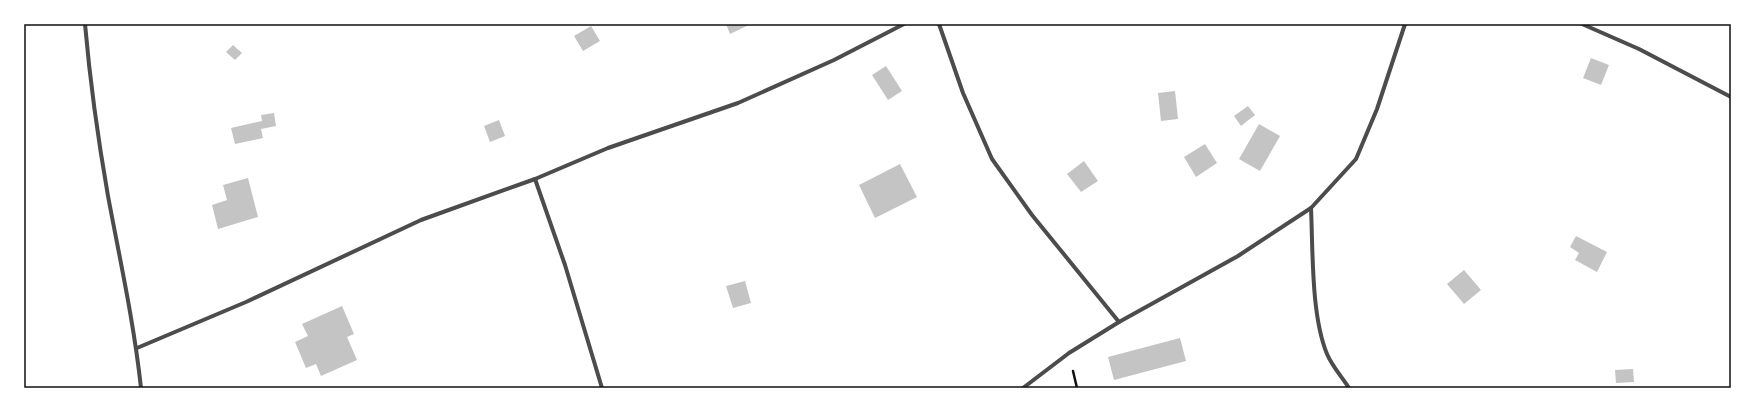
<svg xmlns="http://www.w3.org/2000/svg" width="1755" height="412" font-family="Rubik,sans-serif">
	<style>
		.building { fill: #c4c4c4 }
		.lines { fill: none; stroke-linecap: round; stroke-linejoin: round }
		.path { stroke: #111; stroke-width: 2.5 }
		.minor { stroke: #4c4c4c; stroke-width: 4 }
		.neatline { fill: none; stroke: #111; stroke-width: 1.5 }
	</style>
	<rect width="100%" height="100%" fill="#fff"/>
	<g class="building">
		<path d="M726,24H751L730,34Z"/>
		<path d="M591,26L600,41L583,51L574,36Z"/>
		<path d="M233,45L242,53L235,60L226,52Z"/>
		<path d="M1591,58L1609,65L1601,85L1583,78Z"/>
		<path d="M886,66L902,91L888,100L872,75Z"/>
		<path d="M1175,91L1178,119L1161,121L1158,93Z"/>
		<path d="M1248,106L1255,115L1241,126L1234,116Z"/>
		<path d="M274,113L276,126L261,129L263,138L235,144L231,128L262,121L261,115Z"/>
		<path d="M499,120L505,136L490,142L484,126Z"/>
		<path d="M1259,124L1280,136L1260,171L1239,159Z"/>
		<path d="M1205,144L1217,163L1196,177L1184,157Z"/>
		<path d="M1084,161L1098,181L1081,192L1067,174Z"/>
		<path d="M900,164L917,197L875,218L859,185Z"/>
		<path d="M248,178L258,217L218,229L212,205L227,200L223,185Z"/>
		<path d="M1576,236L1607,252L1597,272L1575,260L1579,253L1570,247Z"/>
		<path d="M1464,270L1481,290L1464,304L1447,284Z"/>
		<path d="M745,281L751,303L733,308L726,286Z"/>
		<path d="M342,306L354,334L347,337L357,360L321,376L316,364L306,368L295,342L308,336L302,324Z"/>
		<path d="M1180,338L1186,361L1114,380L1108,357Z"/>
		<path d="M1633,369L1634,382L1616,383L1615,370Z"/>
	</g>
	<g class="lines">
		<path class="path" d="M1073,371L1077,388"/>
		<g class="minor">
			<path d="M85,24C90,81 98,139 108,196C120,260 134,323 141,388"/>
			<path d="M939,24L963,93L992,159L1032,215L1119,322"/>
			<path d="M1582,24L1639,49L1731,97"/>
			<path d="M535,179L565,265L602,388"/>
			<path d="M1311,208C1313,251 1311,315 1327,354C1332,366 1342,377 1349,388"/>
			<path d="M137,348L246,302L421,220L535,179L608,148L738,103L834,60L904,24"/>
			<path d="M1023,388L1069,353L1119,322L1238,256L1311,208L1356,159L1377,109L1405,24"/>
		</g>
	</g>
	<rect width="1755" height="412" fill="none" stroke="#ffffff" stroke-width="50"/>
	<rect x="25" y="25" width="1705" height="362" class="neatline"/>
</svg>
